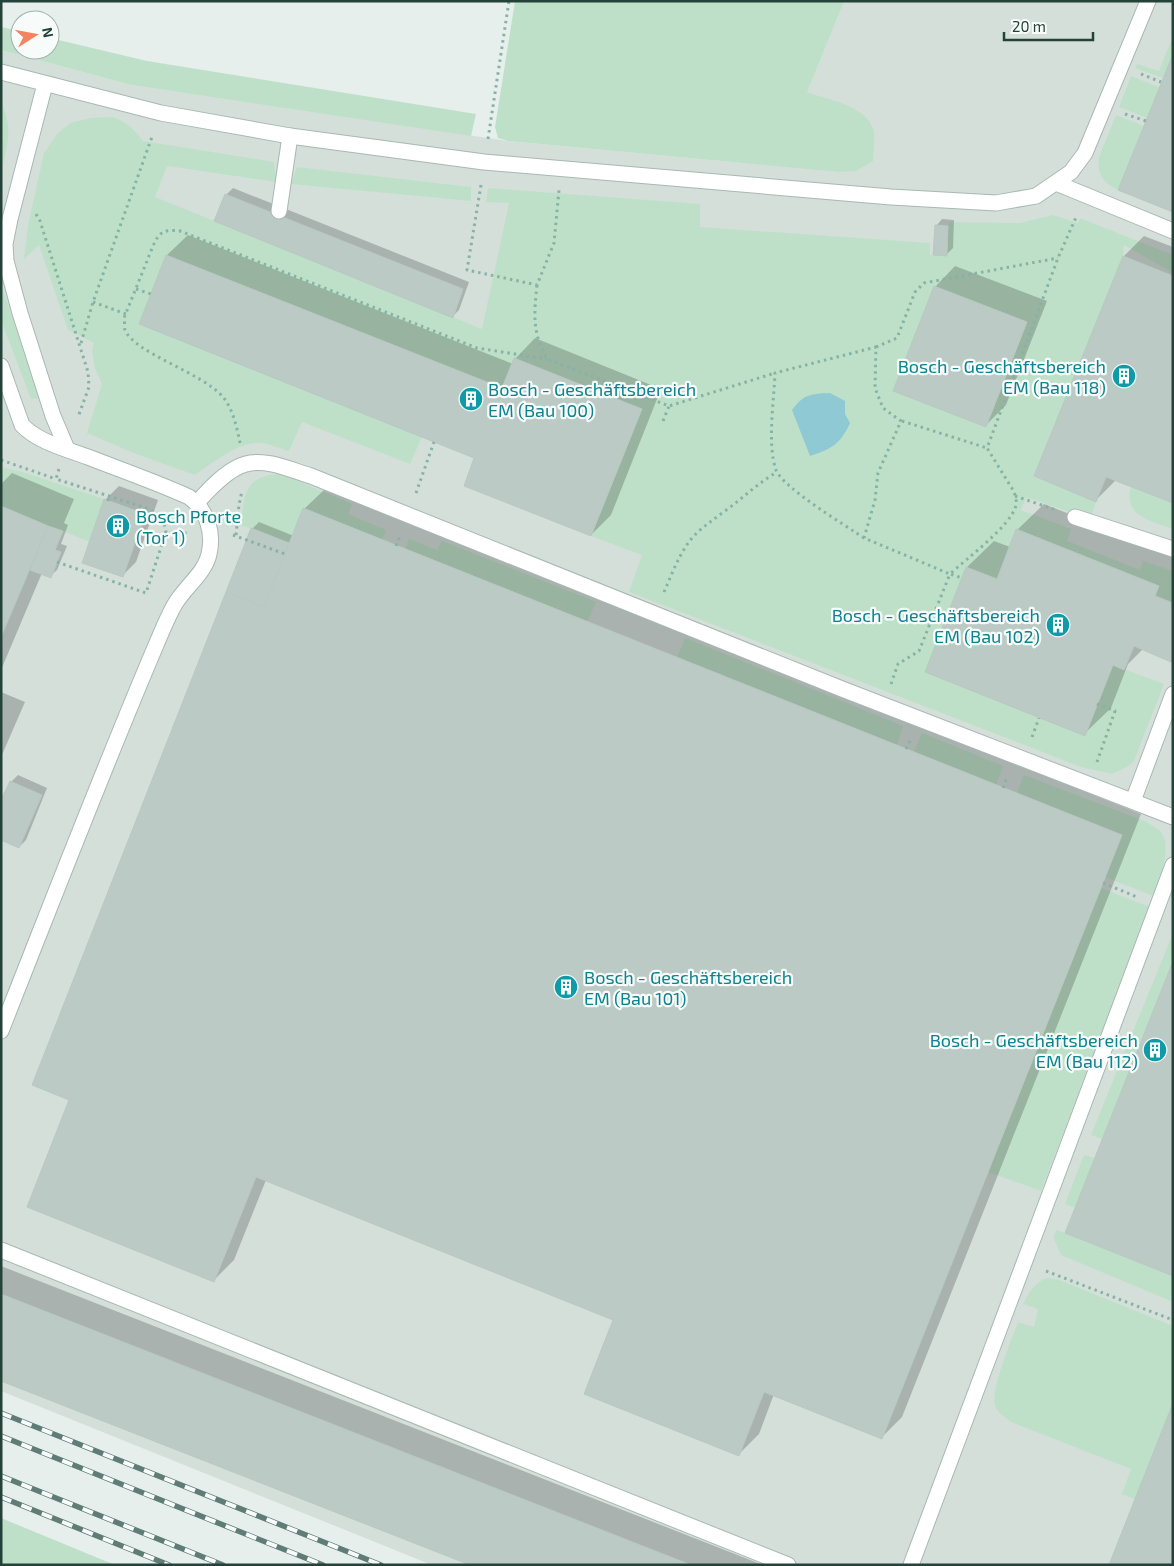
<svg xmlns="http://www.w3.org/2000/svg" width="1174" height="1566" font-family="'Exo 2',sans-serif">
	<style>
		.built { fill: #d4dfda }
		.green { fill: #bfe0c8 }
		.water { fill: #8ec9d4 }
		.shadow { fill: #0003 }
		.building { fill: #bbcac4; stroke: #b8c9c2 }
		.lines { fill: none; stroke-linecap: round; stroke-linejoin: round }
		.minor-casing { stroke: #a8b8b2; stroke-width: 17 }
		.path { stroke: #86b3a5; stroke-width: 3; stroke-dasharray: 2.5 4; stroke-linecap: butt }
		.minor { stroke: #fff; stroke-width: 15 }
		.rail-casing { stroke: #5f7d75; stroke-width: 5.5 }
		.rail { stroke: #f7fbf9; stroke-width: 4; stroke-dasharray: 11; stroke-linecap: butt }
		.labels { text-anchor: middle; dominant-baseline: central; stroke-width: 4.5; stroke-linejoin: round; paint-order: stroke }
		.culture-label { font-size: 18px; fill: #0d838f; stroke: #f7fbf9; text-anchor: end }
	</style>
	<rect width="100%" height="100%" fill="#e6efeb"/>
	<path class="built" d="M813,1H1173V1565H432L1,1391V50L131,85L508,141L744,163Z"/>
	<g class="green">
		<path d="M515,1H844L807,92C827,100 866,105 873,129C876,139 873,150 873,161L856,171L840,172L508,141L498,138L495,127Z"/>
		<path d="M1,27L20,31V50H50V38L147,61L476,114L471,136L131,85L1,50Z"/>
		<path d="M1173,36V54L1163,78L1135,68L1137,64L1159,71Z"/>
		<path d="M1131,76L1159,87L1147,118L1119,107Z"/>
		<path d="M1,103C13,125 8,146 1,170Z"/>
		<path d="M1116,115L1144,126L1118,190C1104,183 1096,174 1099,157Z"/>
		<path d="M113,117C127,122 134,129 143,141L274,162L276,182L167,166L155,197L482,329L509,203L486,202L488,188L700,204V227L930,243V255L946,256L949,222L1020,223L1053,215L1078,223L1080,218L1173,255V273L1124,245L1123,256L1034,476L1096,502L1092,513L1089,516L1078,515L1026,497L1021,510L1071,529L1067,541L1140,570L1143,561L1173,571V603L1016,530L997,579L966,567L925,672L1084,736L1113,665L1164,684L1134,761L1127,767L1112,774L1081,767L629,592L642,555L591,536L642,409L514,358L502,388L166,255L139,324L422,437L410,464L302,422L289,451C278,448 265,441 254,443C234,446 212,463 195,475L136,454L87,433L102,384L95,368L92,351L94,343L68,330L39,245L24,259L28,225L44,153L57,134L70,123L90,118Z"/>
		<path d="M297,167L471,187V201L291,184Z"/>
		<path d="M1,284L39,393L38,398L31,399L1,320Z"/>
		<path d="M1,467L23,472L104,499L90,542L1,506Z"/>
		<path d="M277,474L286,476L352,504L348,514L386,530L382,540L304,509L289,543L241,525C244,497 243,477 277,474Z"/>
		<path d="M1131,487L1173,503V529C1153,522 1122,516 1131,487Z"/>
		<path d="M409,539L437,550L442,541L596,602L587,622L405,549Z"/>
		<path d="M685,638L903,726L897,745L677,658Z"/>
		<path d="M922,733L1003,766L996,785L914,752Z"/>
		<path d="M1024,775L1147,822C1151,825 1156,828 1160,831C1174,846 1159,879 1153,896L1105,877L1121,835L1017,793Z"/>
		<path d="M1101,888L1150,907L1041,1191L988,1172Z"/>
		<path d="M1173,933V961L1102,1139L1091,1135Z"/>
		<path d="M1084,1155L1095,1158L1075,1208L1065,1204Z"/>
		<path d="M1057,1230L1173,1276V1302L1061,1255L1053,1237Z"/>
		<path d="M1046,1278L1057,1279L1173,1326V1403L1135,1499L1122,1494L1131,1469L1011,1422C1005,1417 997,1413 995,1405C990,1391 1012,1338 1018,1322L1034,1327L1038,1309L1023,1304C1029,1292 1034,1284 1046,1278Z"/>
		<path d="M1,1518L115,1565H1Z"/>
	</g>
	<path class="water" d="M830,393L845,401V414L850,423C840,445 831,449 810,456L792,410C804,394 810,394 830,393Z"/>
	<g class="shadow">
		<path d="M233,188L469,282L459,310L453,316L216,220L227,194Z"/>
		<path d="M942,219L954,220L953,248L946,255L936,226Z"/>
		<path d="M188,235L513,364L515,359L535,338L661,389L611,515L591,535L476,457L140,324L167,255Z"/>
		<path d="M1144,236L1173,247V502L1116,480L1096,500L1124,256Z"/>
		<path d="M955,266L1047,301L1006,405L986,425L935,287Z"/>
		<path d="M12,473L74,499L64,523L68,525L61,544L67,546L57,570L50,576L42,573L1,670V484Z"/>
		<path d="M119,486L158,500L136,562L123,575L105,500Z"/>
		<path d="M325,489L1141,814L902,1417L882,1437L774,1394L759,1434L739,1454L615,1319L266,1180L234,1260L214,1280L71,1099L252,529L259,522L294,536L304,509Z"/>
		<path d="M1044,504L1173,555V658L1171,660L1143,649L1128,664L1111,708L1084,734L926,671L967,567L994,541L1010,547L1017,530Z"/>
		<path d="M1,692L25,702L1,757Z"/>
		<path d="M18,775L47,788L26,840L19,847L11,782Z"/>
		<path d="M1,1266L763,1565H473L1,1380Z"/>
	</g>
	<g class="building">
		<path d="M1173,54V212L1118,190Z"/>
		<path d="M225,194L463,289L453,318L214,221Z"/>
		<path d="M935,225L948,226L947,256L933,255Z"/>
		<path d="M166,255L502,388L514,358L642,409L591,536L464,486L474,458L139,324Z"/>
		<path d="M1123,256L1173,276V503L1106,477L1096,502L1034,476Z"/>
		<path d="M934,286L1027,322L986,427L893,391Z"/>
		<path d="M104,499L145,514L123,577L82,563Z"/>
		<path d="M1,506L48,526L1,637Z"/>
		<path d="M303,508L1122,835L882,1439L764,1392L739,1456L584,1394L613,1320L256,1177L214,1282L27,1207L69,1100L32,1085L226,592L264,607Z"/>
		<path d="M48,526L63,531L55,550L61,552L51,578L30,570Z"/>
		<path d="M251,528L289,543L264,607L226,592Z"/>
		<path d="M1016,529L1159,586L1155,596L1173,603V657L1171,662L1134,646L1124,670L1113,665L1085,736L925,672L966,567L997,579Z"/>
		<path d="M10,781L42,795L19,848L1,840V800Z"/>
		<path d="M1173,961V1276L1065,1233Z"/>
		<path d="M1,1294L691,1565H470L1,1381Z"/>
		<path d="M1173,1403V1565H1109L1135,1499Z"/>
	</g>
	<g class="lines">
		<g class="minor-casing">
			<g id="minor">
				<path d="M1,72L161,113L290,136L484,162L891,197L996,203L1036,196L1071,172L1085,153L1148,1"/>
				<path d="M45,84L10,219L5,244L6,261L20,313L53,416L67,449"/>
				<path d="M1056,183L1173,231"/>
				<path d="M279,211L290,136"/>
				<path d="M1,366L22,425C38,442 66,449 88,457C121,470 156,482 189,497C207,510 214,532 209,554C205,573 185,587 175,604C168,616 162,631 156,645C102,772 52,902 1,1031"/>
				<path d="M197,503C208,490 229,468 246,464C266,458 291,470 311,476L842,689L1173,817"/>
				<path d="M1075,517L1173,549"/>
				<path d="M1133,801L1173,694"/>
				<path d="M1,1250L788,1565"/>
				<path d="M911,1565L1173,865"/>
			</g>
		</g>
		<g class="path">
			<path d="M1141,74L1161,82"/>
			<path d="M1125,114L1146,121"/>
			<path d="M488,139L509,1"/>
			<path d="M481,185L467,270L537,285L554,243L559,190"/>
			<path d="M36,214L40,221L88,372L89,387L78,417"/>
			<path d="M537,285C534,314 532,333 547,359L669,406L775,373"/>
			<path d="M136,289L151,294"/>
			<path d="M93,302L126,314"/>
			<path d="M81,343L93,302L153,134"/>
			<path d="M876,347L897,338L915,292L924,283L1058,258"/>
			<path d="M663,421L669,406"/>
			<path d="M902,421L987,448"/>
			<path d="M240,443C237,428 233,409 223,397C203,373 134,353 125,330C124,327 125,322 124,318L153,246C159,232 164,229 180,231L477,348L547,359"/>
			<path d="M1,460L56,479"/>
			<path d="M59,469L56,479L149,509C160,515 164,521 166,532L187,533"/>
			<path d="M416,493L434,442"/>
			<path d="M1015,496L1056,510"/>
			<path d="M108,501L109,496"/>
			<path d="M233,535L285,554"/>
			<path d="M236,535L239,505L242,491"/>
			<path d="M864,538C845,525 783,488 776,470C767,444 774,401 775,373L876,347L875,388L883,408L901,421L878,473L875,500L864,538L950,574C966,559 1012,525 1016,505C1017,500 1015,494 1013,490L987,448L1058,258L1077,215"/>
			<path d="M396,546L400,536"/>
			<path d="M57,562L146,593L166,532"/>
			<path d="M664,592C672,574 679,554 692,538C702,527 713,520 725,511C743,498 758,483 777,472"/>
			<path d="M891,684L898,664L919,651L950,574L962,578"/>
			<path d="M1032,737L1039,718"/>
			<path d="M906,749L911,739"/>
			<path d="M1097,762L1115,711L1097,704"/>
			<path d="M1003,788L1007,777"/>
			<path d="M1103,883L1137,897"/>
			<path d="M1046,1271L1173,1320"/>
		</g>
		<use href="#minor" class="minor"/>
		<g class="rail-casing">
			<g id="rail">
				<path d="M1,1413L381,1565"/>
				<path d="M1,1436L323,1565"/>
				<path d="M1,1476L223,1565"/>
				<path d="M1,1497L169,1565"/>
			</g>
		</g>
		<use href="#rail" class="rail"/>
	</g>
	<defs>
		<g id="building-disc" transform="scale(1.25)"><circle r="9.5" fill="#0f9aa8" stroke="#f7fbf9"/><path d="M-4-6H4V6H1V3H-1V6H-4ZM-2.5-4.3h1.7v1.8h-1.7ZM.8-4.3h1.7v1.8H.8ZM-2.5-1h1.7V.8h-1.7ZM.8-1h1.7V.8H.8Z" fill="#fff"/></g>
	</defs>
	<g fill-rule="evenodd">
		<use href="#building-disc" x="1124" y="376"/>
		<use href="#building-disc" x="471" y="399"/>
		<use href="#building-disc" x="118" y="526"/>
		<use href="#building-disc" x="1058" y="625"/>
		<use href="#building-disc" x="566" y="987"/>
		<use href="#building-disc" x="1155" y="1050"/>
	</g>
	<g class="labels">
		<g class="culture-label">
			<text x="1106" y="366">Bosch - Geschäftsbereich<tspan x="1106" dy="21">EM (Bau 118)</tspan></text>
			<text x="488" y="389" text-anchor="start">Bosch - Geschäftsbereich<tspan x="488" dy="21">EM (Bau 100)</tspan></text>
			<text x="136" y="516" text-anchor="start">Bosch Pforte<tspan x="136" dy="21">(Tor 1)</tspan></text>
			<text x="1040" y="615">Bosch - Geschäftsbereich<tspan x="1040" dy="21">EM (Bau 102)</tspan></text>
			<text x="584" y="977" text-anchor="start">Bosch - Geschäftsbereich<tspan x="584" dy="21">EM (Bau 101)</tspan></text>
			<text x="1138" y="1040">Bosch - Geschäftsbereich<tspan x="1138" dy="21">EM (Bau 112)</tspan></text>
		</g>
	</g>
	<rect width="1174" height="1566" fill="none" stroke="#24423a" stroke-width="5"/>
	<g transform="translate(35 35) rotate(79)"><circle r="24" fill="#f7fbf9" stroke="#a3b1ad"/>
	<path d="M0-4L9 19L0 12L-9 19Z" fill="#f4845f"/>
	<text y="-8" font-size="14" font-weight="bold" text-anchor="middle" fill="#24423a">N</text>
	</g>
	<path d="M1004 32v8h89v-8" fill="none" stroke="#24423a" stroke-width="2.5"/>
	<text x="1012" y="32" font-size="15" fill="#24423a" stroke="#f7fbf9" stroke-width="4" paint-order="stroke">20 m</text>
</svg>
